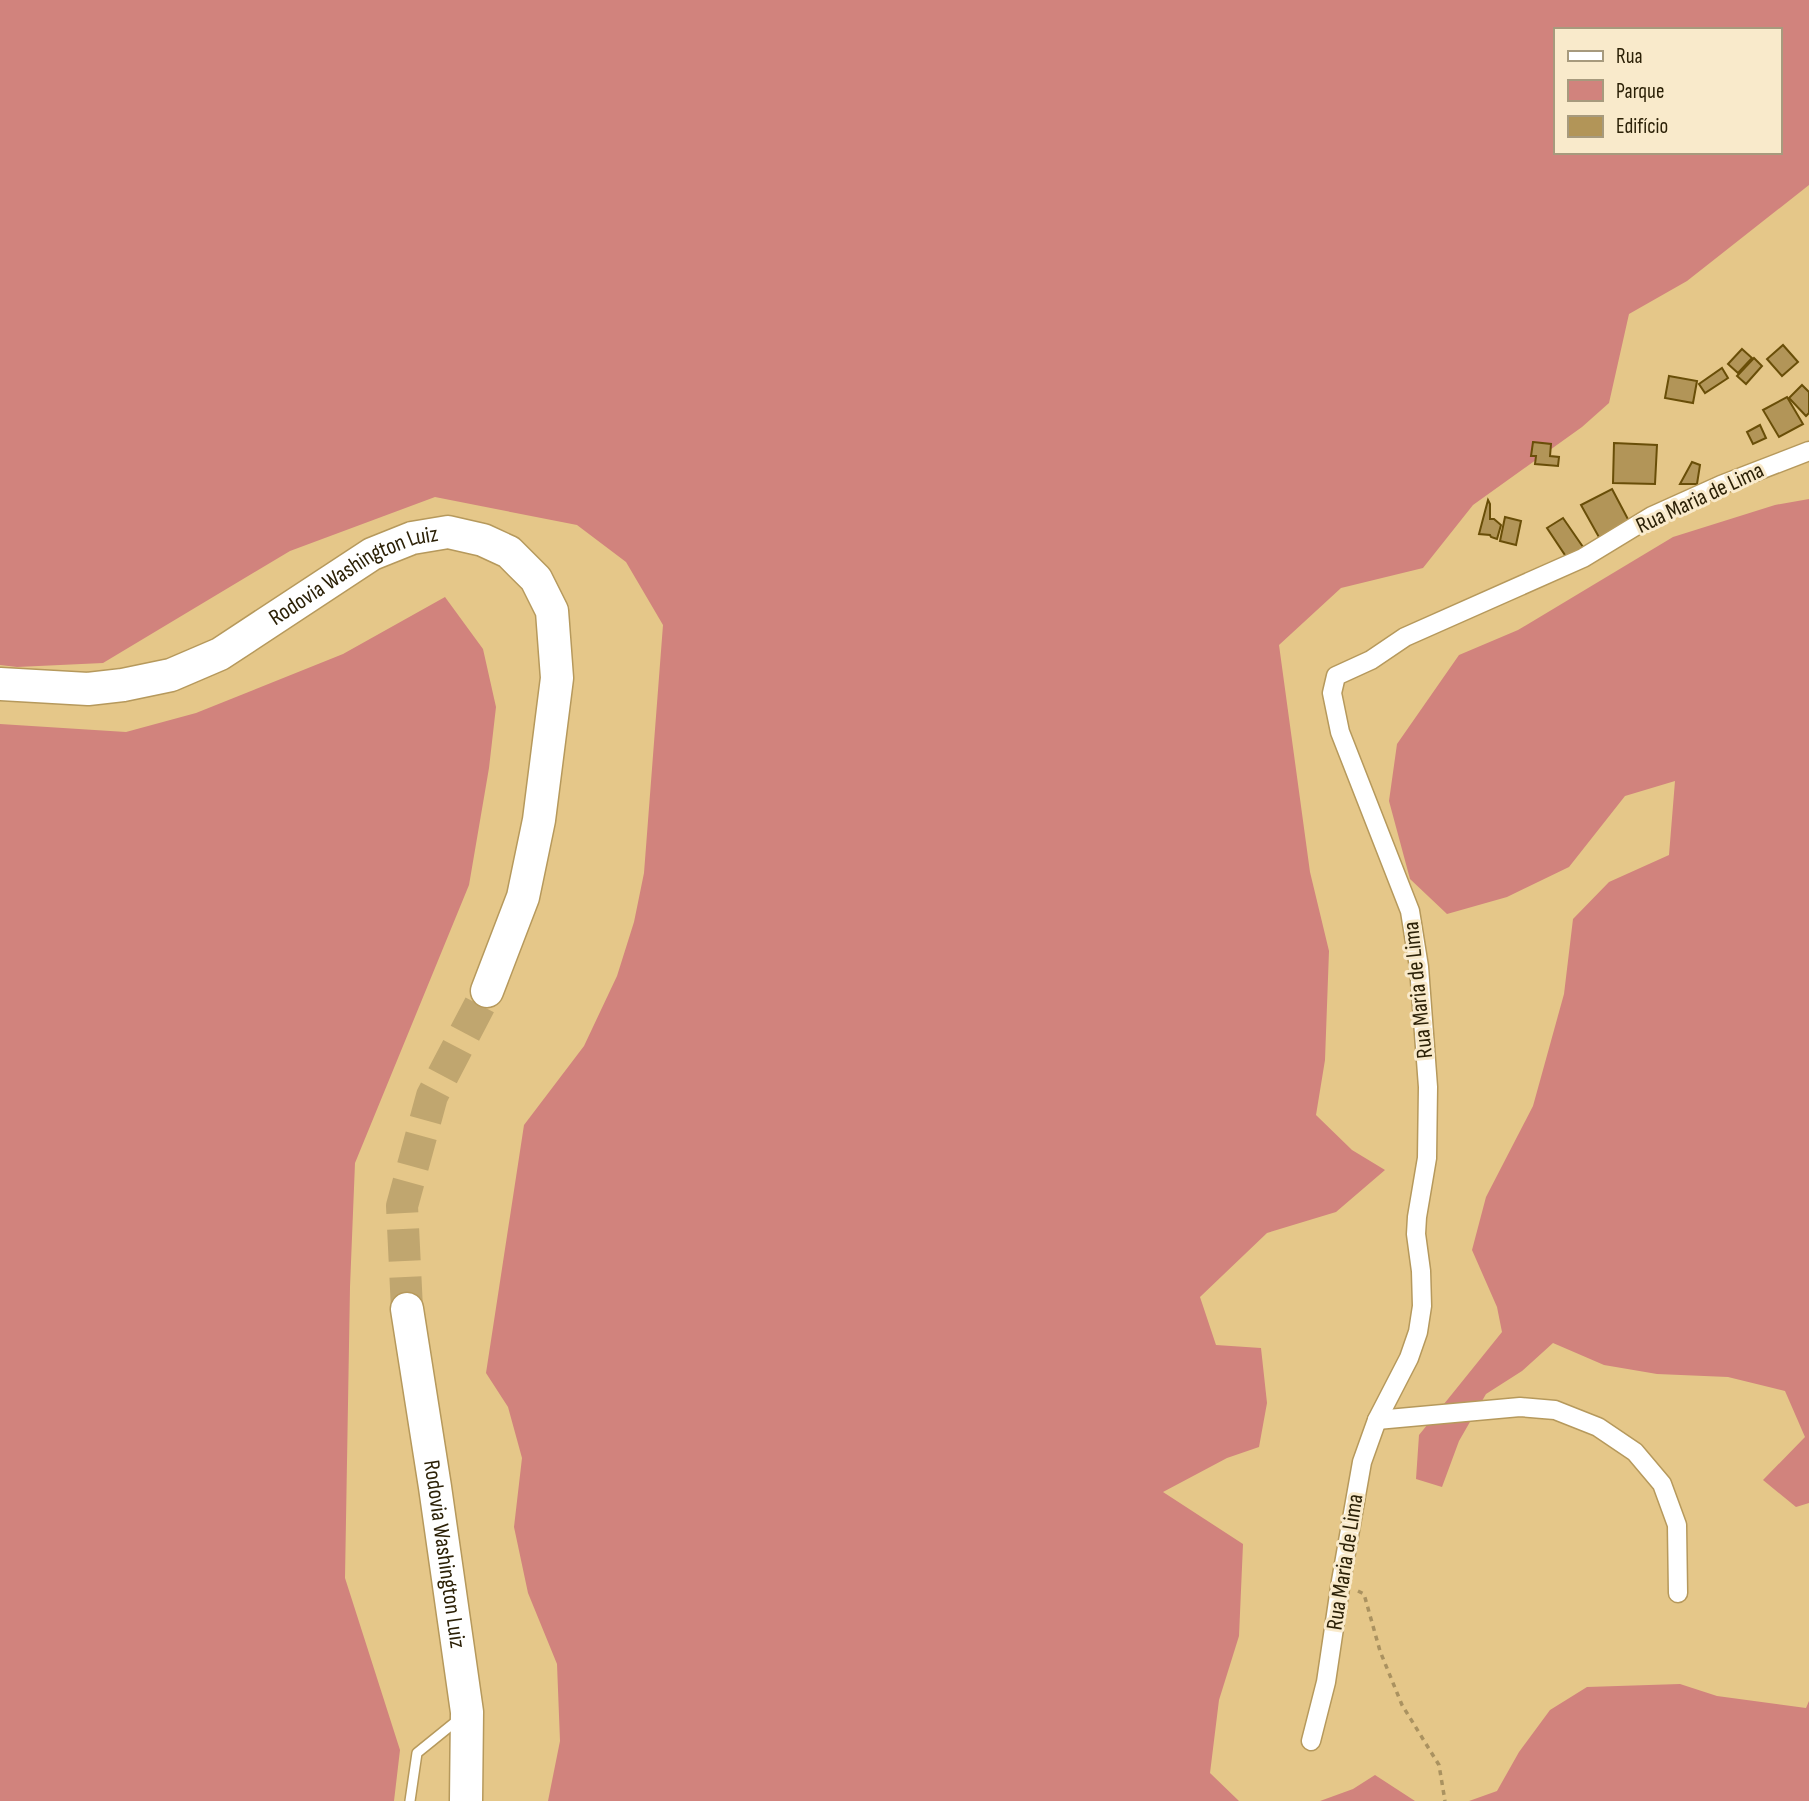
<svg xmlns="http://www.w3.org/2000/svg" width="1809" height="1801" font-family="'Sofia Sans Condensed',sans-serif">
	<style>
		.green { fill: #d1837d; fill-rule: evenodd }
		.building { fill: #b29558; stroke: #694e08; stroke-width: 2 }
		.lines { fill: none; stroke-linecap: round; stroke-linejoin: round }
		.motorway-tunnel { stroke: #c0a66f; stroke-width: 32; stroke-dasharray: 32 16; stroke-linecap: butt }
		.service-casing { stroke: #b6995c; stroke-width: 12 }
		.minor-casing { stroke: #b6995c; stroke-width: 21 }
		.motorway-casing { stroke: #b6995c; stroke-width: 35 }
		.path { stroke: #aa9260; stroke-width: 3.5; stroke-dasharray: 5 5; stroke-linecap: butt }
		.service { stroke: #fff; stroke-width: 9 }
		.minor { stroke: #fff; stroke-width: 18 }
		.motorway { stroke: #fff; stroke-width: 32 }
		.labels { text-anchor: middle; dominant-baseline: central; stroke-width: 6; stroke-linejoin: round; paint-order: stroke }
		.street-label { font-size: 23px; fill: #2c2107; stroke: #f9eacb }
	</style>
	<rect width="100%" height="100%" fill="#e5c789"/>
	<g class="green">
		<path d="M0,0H1809V185L1687,281L1629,314L1609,403L1582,427L1473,505L1423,568L1341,588L1279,645L1310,872L1329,951L1325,1060L1316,1115L1352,1150L1385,1170L1336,1212L1267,1233L1200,1297L1216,1345L1261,1348L1267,1403L1259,1447L1227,1458L1163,1492L1243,1544L1239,1636L1219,1700L1210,1773L1239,1801H548L560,1741L557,1664L528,1593L514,1527L522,1458L508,1407L486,1373L524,1125L584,1046L617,976L634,922L644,873L663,625L626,562L577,525L435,497L290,551L103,663L17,667L0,665ZM1555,30H1779V152H1555Z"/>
		<path d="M1809,499V1503L1796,1507L1763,1480L1805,1437L1785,1391L1728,1377L1657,1374L1604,1365L1553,1343L1522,1371L1486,1394L1459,1441L1442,1487L1416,1479L1419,1435L1502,1332L1497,1307L1472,1250L1486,1197L1533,1106L1564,994L1573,919L1609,882L1669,855L1675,781L1625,796L1569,867L1507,897L1447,914L1410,879L1389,801L1397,744L1459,655L1518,630L1673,537L1775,505Z"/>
		<path d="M445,597L483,649L496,707L489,768L469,885L355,1163L350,1287L345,1578L400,1750L394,1801H0V724L126,732L196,713L343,654Z"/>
		<path d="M1680,1684L1717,1696L1806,1708L1809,1701V1801H1469L1497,1791L1519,1752L1550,1710L1587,1687Z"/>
		<path d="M1375,1775L1415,1801H1320L1353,1789Z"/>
	</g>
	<g class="building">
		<path d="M1783,345L1798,362L1782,376L1767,359Z"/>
		<path d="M1742,349L1752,358L1738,373L1728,364Z"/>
		<path d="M1754,358L1762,366L1746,384L1737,376Z"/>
		<path d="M1722,368L1728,378L1705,393L1699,384Z"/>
		<path d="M1669,376L1697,381L1693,403L1665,398Z"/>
		<path d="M1802,385L1809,392V413L1806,416L1789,398Z"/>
		<path d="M1787,397L1803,424L1779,437L1763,410Z"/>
		<path d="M1760,425L1766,438L1753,444L1747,432Z"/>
		<path d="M1533,442L1551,444L1550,456L1559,457L1558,466L1535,464L1536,456H1531Z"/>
		<path d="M1614,443L1657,445L1655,484L1613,483Z"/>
		<path d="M1692,462L1700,465L1697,484H1680Z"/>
		<path d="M1612,489L1630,523L1600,539L1581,505Z"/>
		<path d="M1488,500L1490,504V519H1494L1501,525L1497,539L1491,537L1490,535L1479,534Z"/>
		<path d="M1505,517L1521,521L1516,545L1500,541Z"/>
		<path d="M1563,518L1583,547L1567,558L1547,528Z"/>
	</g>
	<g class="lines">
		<path class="motorway-tunnel" d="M407,1309L402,1206L432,1096L487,991"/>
		<g class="service-casing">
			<path id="service" d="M410,1801L417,1753L459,1719"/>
		</g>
		<g class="minor-casing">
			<g id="minor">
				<path d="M1377,1420L1520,1407L1555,1410L1598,1427L1635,1452L1662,1484L1677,1525L1678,1593"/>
				<path d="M1311,1741L1326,1682L1341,1581L1362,1462L1377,1420L1409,1358L1418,1332L1422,1306L1421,1271L1416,1234L1417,1217L1427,1158L1428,1087L1419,967L1410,911L1340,732L1332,693L1336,676L1371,660L1405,637L1583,558L1652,516L1721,485L1809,451"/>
			</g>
		</g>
		<g class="motorway-casing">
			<g id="motorway">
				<path id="s1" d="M0,684L88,689L123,685L171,675L220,654L372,554L412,538L448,532L483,540L509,552L536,579L552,611L557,678L539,820L523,897L487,991"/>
				<path id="s2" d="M407,1309L435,1487L467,1712L466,1801"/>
			</g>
		</g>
		<path class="path" d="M1358,1591L1364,1594L1380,1651L1402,1705L1439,1765L1445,1801"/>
		<use href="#service" class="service"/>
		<use href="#minor" class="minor"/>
		<use href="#motorway" class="motorway"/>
	</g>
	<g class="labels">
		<g class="street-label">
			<text transform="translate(1700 498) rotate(-25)">Rua Maria de Lima</text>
			<text stroke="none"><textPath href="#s1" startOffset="382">Rodovia Washington Luiz</textPath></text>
			<text transform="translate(1418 990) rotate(-96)">Rua Maria de Lima</text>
			<text stroke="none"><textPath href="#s2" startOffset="248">Rodovia Washington Luiz</textPath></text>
			<text transform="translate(1345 1562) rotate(-81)">Rua Maria de Lima</text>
		</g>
	</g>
	<rect x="1554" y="28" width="228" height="126" fill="#f9eacb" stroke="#a79a7d" stroke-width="2"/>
	<rect x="1568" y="51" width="35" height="10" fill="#ffffff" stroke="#a79a7d" stroke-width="2"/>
	<text x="1616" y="63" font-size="21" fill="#2c2107">Rua</text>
	<rect x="1568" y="80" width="35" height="21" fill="#d1837d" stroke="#a79a7d" stroke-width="2"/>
	<text x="1616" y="98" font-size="21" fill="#2c2107">Parque</text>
	<rect x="1568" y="116" width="35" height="21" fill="#b29558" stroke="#a79a7d" stroke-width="2"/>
	<text x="1616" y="133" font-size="21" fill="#2c2107">Edifício</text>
</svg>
